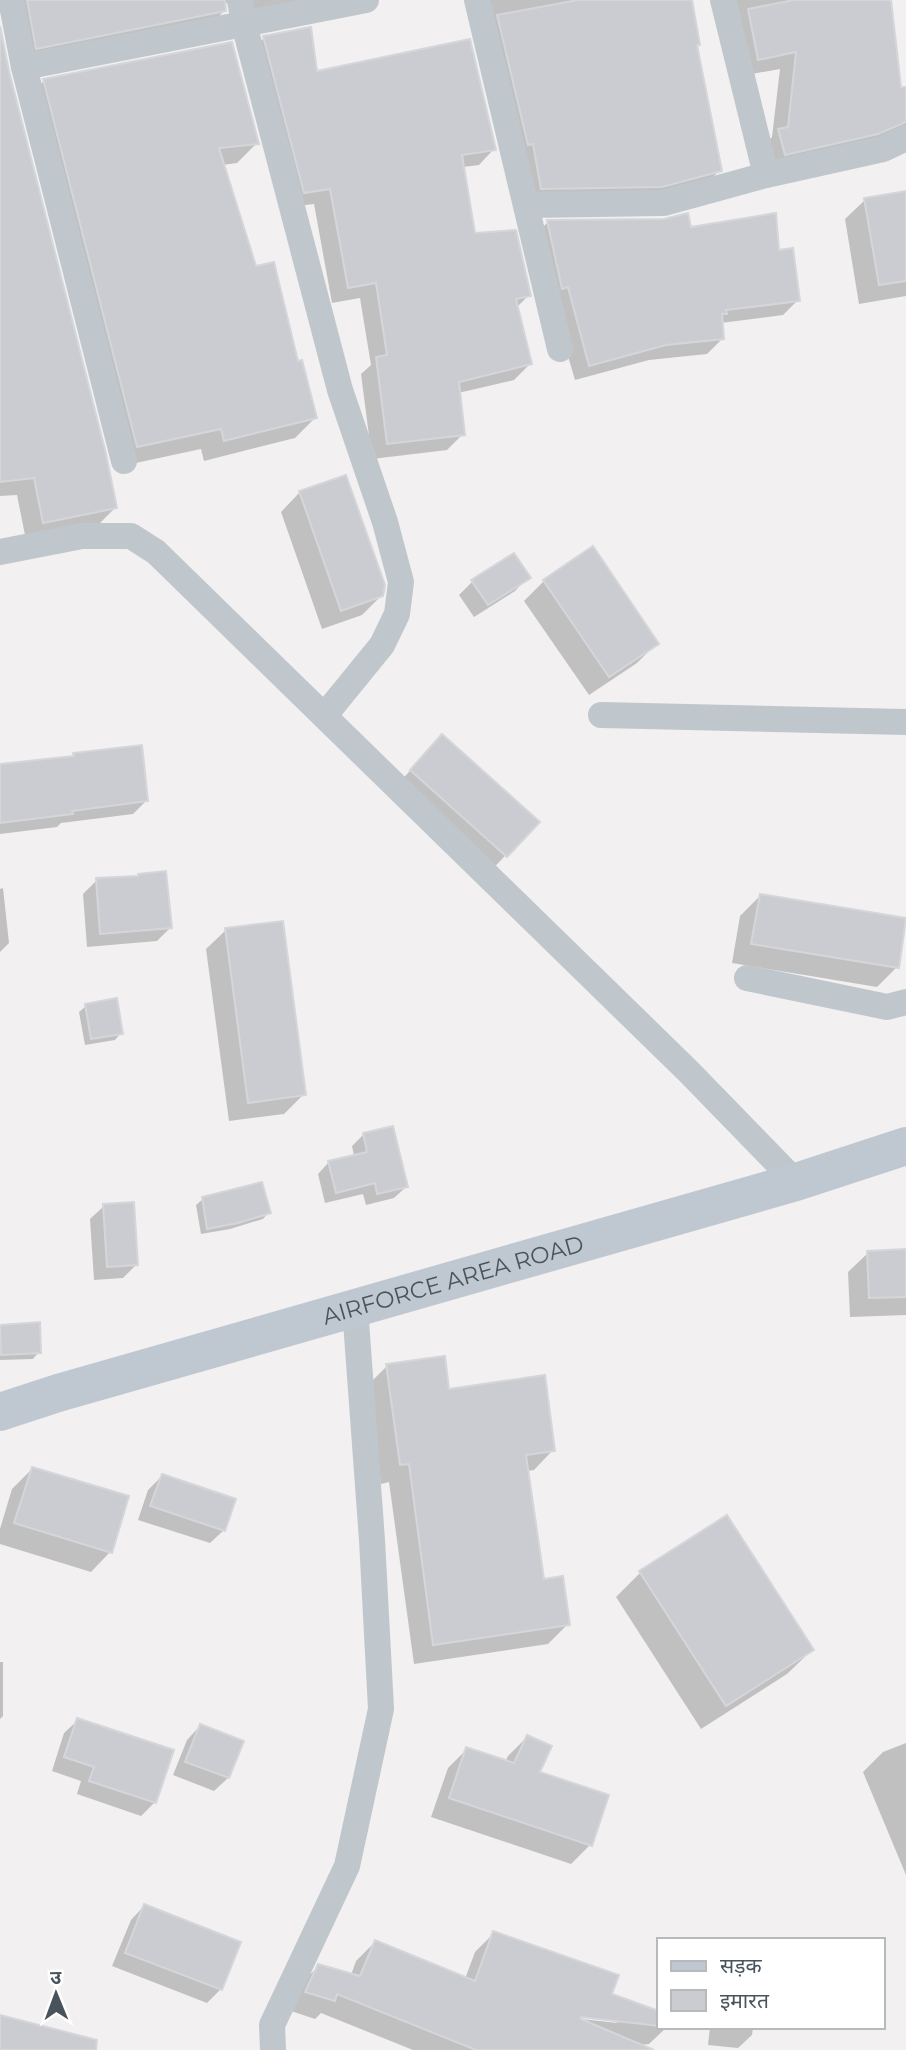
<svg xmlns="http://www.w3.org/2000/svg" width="906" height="2050" font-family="Montserrat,'Noto Sans Devanagari',sans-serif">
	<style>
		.shadow { fill: #0003; fill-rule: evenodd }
		.building { fill: #caccd2; stroke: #d4d6da; stroke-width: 2 }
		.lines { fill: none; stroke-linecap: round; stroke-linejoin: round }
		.street { stroke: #bfc7cd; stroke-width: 26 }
		.secondary { stroke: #bfc8d1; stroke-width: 38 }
		.labels { text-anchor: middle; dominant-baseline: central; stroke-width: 5; stroke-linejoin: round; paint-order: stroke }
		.street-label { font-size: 23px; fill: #49535b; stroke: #fff }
	</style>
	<rect width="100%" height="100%" fill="#f2f0f0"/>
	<g class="shadow">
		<path d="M0,0H331L240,22L235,7L224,2V11L207,28L19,65Z"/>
		<path d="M474,0H691L695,47L720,170L702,188L524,206Z"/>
		<path d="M731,0H889L899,88L906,89V148L768,171L762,147L772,137L780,69L741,76Z"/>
		<path d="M0,35L115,508L97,526L26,540L17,495L0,496Z"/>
		<path d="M264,38L315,73L494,149L479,165L463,167L474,235L529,295L516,308L530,364L514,380L458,393L463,434L447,450L372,459L361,374L371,365L360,298L332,303L314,204L289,207L249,54Z"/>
		<path d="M44,81L257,143L237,163L222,165L255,269L297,363L315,418L295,438L204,461L201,449L117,467L24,101Z"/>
		<path d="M906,193V296L859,304L845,219L865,200Z"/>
		<path d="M664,220L778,252L798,300L783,315L721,323L722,339L707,354L649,360L575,380L533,237L548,222Z"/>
		<path d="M300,492L382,595L362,615L322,629L281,512Z"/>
		<path d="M528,577L515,591L474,617L459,595L472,582Z"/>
		<path d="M544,581L657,643L637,663L589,695L524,601Z"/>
		<path d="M74,755L146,801L133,814L61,823L57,827L0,834V767L70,758Z"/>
		<path d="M423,756L537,822L486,876L392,791Z"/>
		<path d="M97,880L171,927L157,941L87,947L83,894Z"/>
		<path d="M3,888L9,943L0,952V889Z"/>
		<path d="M760,896L897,967L877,987L732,963L740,916Z"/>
		<path d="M226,930L304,1094L284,1114L229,1121L206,949Z"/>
		<path d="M86,1006L121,1033L115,1040L85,1045L79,1012Z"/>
		<path d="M364,1134L406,1187L394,1198L366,1205L363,1194L325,1203L318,1174L329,1162L354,1156L352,1146Z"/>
		<path d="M203,1199L269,1212L263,1219L230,1229L201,1234L196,1205Z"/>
		<path d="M104,1206L137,1264L123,1278L94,1280L90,1219Z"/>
		<path d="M906,1251V1315L850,1317L848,1272L868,1253Z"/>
		<path d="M0,1327L39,1352L33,1359L0,1360Z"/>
		<path d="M387,1366L448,1391L553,1450L534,1470L527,1471L542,1581L568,1624L548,1644L414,1664L389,1482L381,1484L367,1386Z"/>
		<path d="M32,1469L110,1552L91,1572L0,1544V1529L12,1489Z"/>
		<path d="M162,1476L224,1530L210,1543L138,1520L148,1490Z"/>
		<path d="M641,1572L812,1650L787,1674L701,1729L616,1597Z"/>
		<path d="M0,1662H3V1716L0,1719Z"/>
		<path d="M78,1720L155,1802L141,1816L77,1794L81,1781L52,1771L64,1733Z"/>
		<path d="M200,1726L228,1778L214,1791L173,1775L187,1740Z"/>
		<path d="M527,1737L538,1773L590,1845L571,1864L431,1817L448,1768L467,1749L505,1762L508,1756Z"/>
		<path d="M906,1743V1875L863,1772L883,1752Z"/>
		<path d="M144,1906L221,1989L207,2003L112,1966L131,1920Z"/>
		<path d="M494,1933L609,1996L659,2013V2027H667L649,2044L639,2045L653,2050H413L321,2013L315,2019L288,2010L300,1984L319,1966L351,1975L356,1961L375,1942L465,1979L475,1952ZM573,2015L610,2019L618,2023L572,2018Z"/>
		<path d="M710,2027H753L752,2035L738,2048L708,2045Z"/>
	</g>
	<g class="building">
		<path d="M27,0H225L226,11L36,49Z"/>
		<path d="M578,0H692L700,45H697L722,171L662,187L541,189L533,144L528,145L497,15Z"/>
		<path d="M794,0H891L901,87H906V122L878,134L785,155L778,129L788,127L796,52L758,60L748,9Z"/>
		<path d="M0,26L9,71L106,454L117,508L43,523L34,478L0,482Z"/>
		<path d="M311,27L317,71L470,39L496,150L462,155L475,233L516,230L531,296L516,299L532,364L459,382L465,435L387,444L376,357L387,355L376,283L348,288L330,189L304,193L263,36Z"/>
		<path d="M232,42L259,144L219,148L256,266L274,262L298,361L302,360L317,418L224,441L221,429L137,447L43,79Z"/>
		<path d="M906,191V281L879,285L864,198Z"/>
		<path d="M688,213L691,227L776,213L779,250L793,248L800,301L726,310L727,314H722L724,339L666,345L589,366L568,287L562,289L547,220L664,219Z"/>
		<path d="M346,475L385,585L383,596L341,611L299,491Z"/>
		<path d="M593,546L659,644L609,677L543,580Z"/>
		<path d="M514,553L531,578L488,605L471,580Z"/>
		<path d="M442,734L540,822L507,857L410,770Z"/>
		<path d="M142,745L148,801L72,811L73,814L0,823V764L74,756L73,753Z"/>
		<path d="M166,871L172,928L100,934L96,878L138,876V874Z"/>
		<path d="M760,894L906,918L899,968L751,944Z"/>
		<path d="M283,921L306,1095L248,1103L225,928Z"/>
		<path d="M117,998L123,1034L91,1039L85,1004Z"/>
		<path d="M393,1126L408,1187L377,1194L375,1183L336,1193L328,1161L367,1152L363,1133Z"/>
		<path d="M262,1182L271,1213L238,1223L207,1229L202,1197Z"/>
		<path d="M134,1202L138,1265L107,1267L103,1204Z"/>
		<path d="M906,1249V1297L869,1298L867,1251Z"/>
		<path d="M40,1322L41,1353L1,1355L0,1325Z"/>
		<path d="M445,1356L449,1389L545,1375L555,1451L526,1455L544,1579L563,1576L570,1625L433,1645L409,1464L400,1465L386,1364Z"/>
		<path d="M32,1467L129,1496L112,1553L14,1523Z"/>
		<path d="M162,1474L236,1499L225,1531L150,1506Z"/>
		<path d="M727,1515L814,1650L726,1706L639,1571Z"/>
		<path d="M77,1718L174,1750L156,1803L89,1781L94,1767L64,1757Z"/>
		<path d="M200,1724L244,1741L229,1778L185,1762Z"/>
		<path d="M527,1735L552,1746L540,1772L609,1795L592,1846L449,1798L466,1747L514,1763Z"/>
		<path d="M144,1904L241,1942L222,1990L125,1953Z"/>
		<path d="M493,1931L619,1975L612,1994L659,2011V2026L581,2017V2019L654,2050H476L337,1994L335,2001L305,1992L318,1964L360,1976L375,1940L475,1981Z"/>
		<path d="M0,2015L97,2040L96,2050H0Z"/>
	</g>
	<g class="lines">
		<g class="street">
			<path d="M11,0L24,67L124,461"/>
			<path d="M240,0L244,24L340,390L385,522L401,582L397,614L382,645L325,715"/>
			<path d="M477,0L560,349"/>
			<path d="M723,0L766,175"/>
			<path d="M24,67L366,0"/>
			<path d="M527,205L664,203L766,175L883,149L906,138"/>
			<path d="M0,552L82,536H131L156,552L689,1072L796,1182"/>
			<path d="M601,715L906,722"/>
			<path d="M747,978L887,1007L906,1002"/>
			<path d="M273,2050L272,2025L347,1866L381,1709L372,1540L355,1308"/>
		</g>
		<path class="secondary" id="s1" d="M0,1412L58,1393L796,1182L906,1146"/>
	</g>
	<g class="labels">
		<g class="street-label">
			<text stroke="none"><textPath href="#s1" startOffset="472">AIRFORCE AREA ROAD</textPath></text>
		</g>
	</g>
	<rect x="657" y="1938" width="228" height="91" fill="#ffffff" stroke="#b6babd" stroke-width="2"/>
	<rect x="671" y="1961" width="35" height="10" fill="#bfc8d1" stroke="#b6babd" stroke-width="2"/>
	<text x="720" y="1973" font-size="21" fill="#49535b">सड़क</text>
	<rect x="671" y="1990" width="35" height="21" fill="#caccd2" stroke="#b6babd" stroke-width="2"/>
	<text x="720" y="2008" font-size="21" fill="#49535b">इमारत</text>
	<g transform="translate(56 1994) rotate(359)" stroke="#ffffff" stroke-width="5" paint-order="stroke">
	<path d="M0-5L12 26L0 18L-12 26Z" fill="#49535b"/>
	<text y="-10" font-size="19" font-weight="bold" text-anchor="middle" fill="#49535b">उ</text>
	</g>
</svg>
